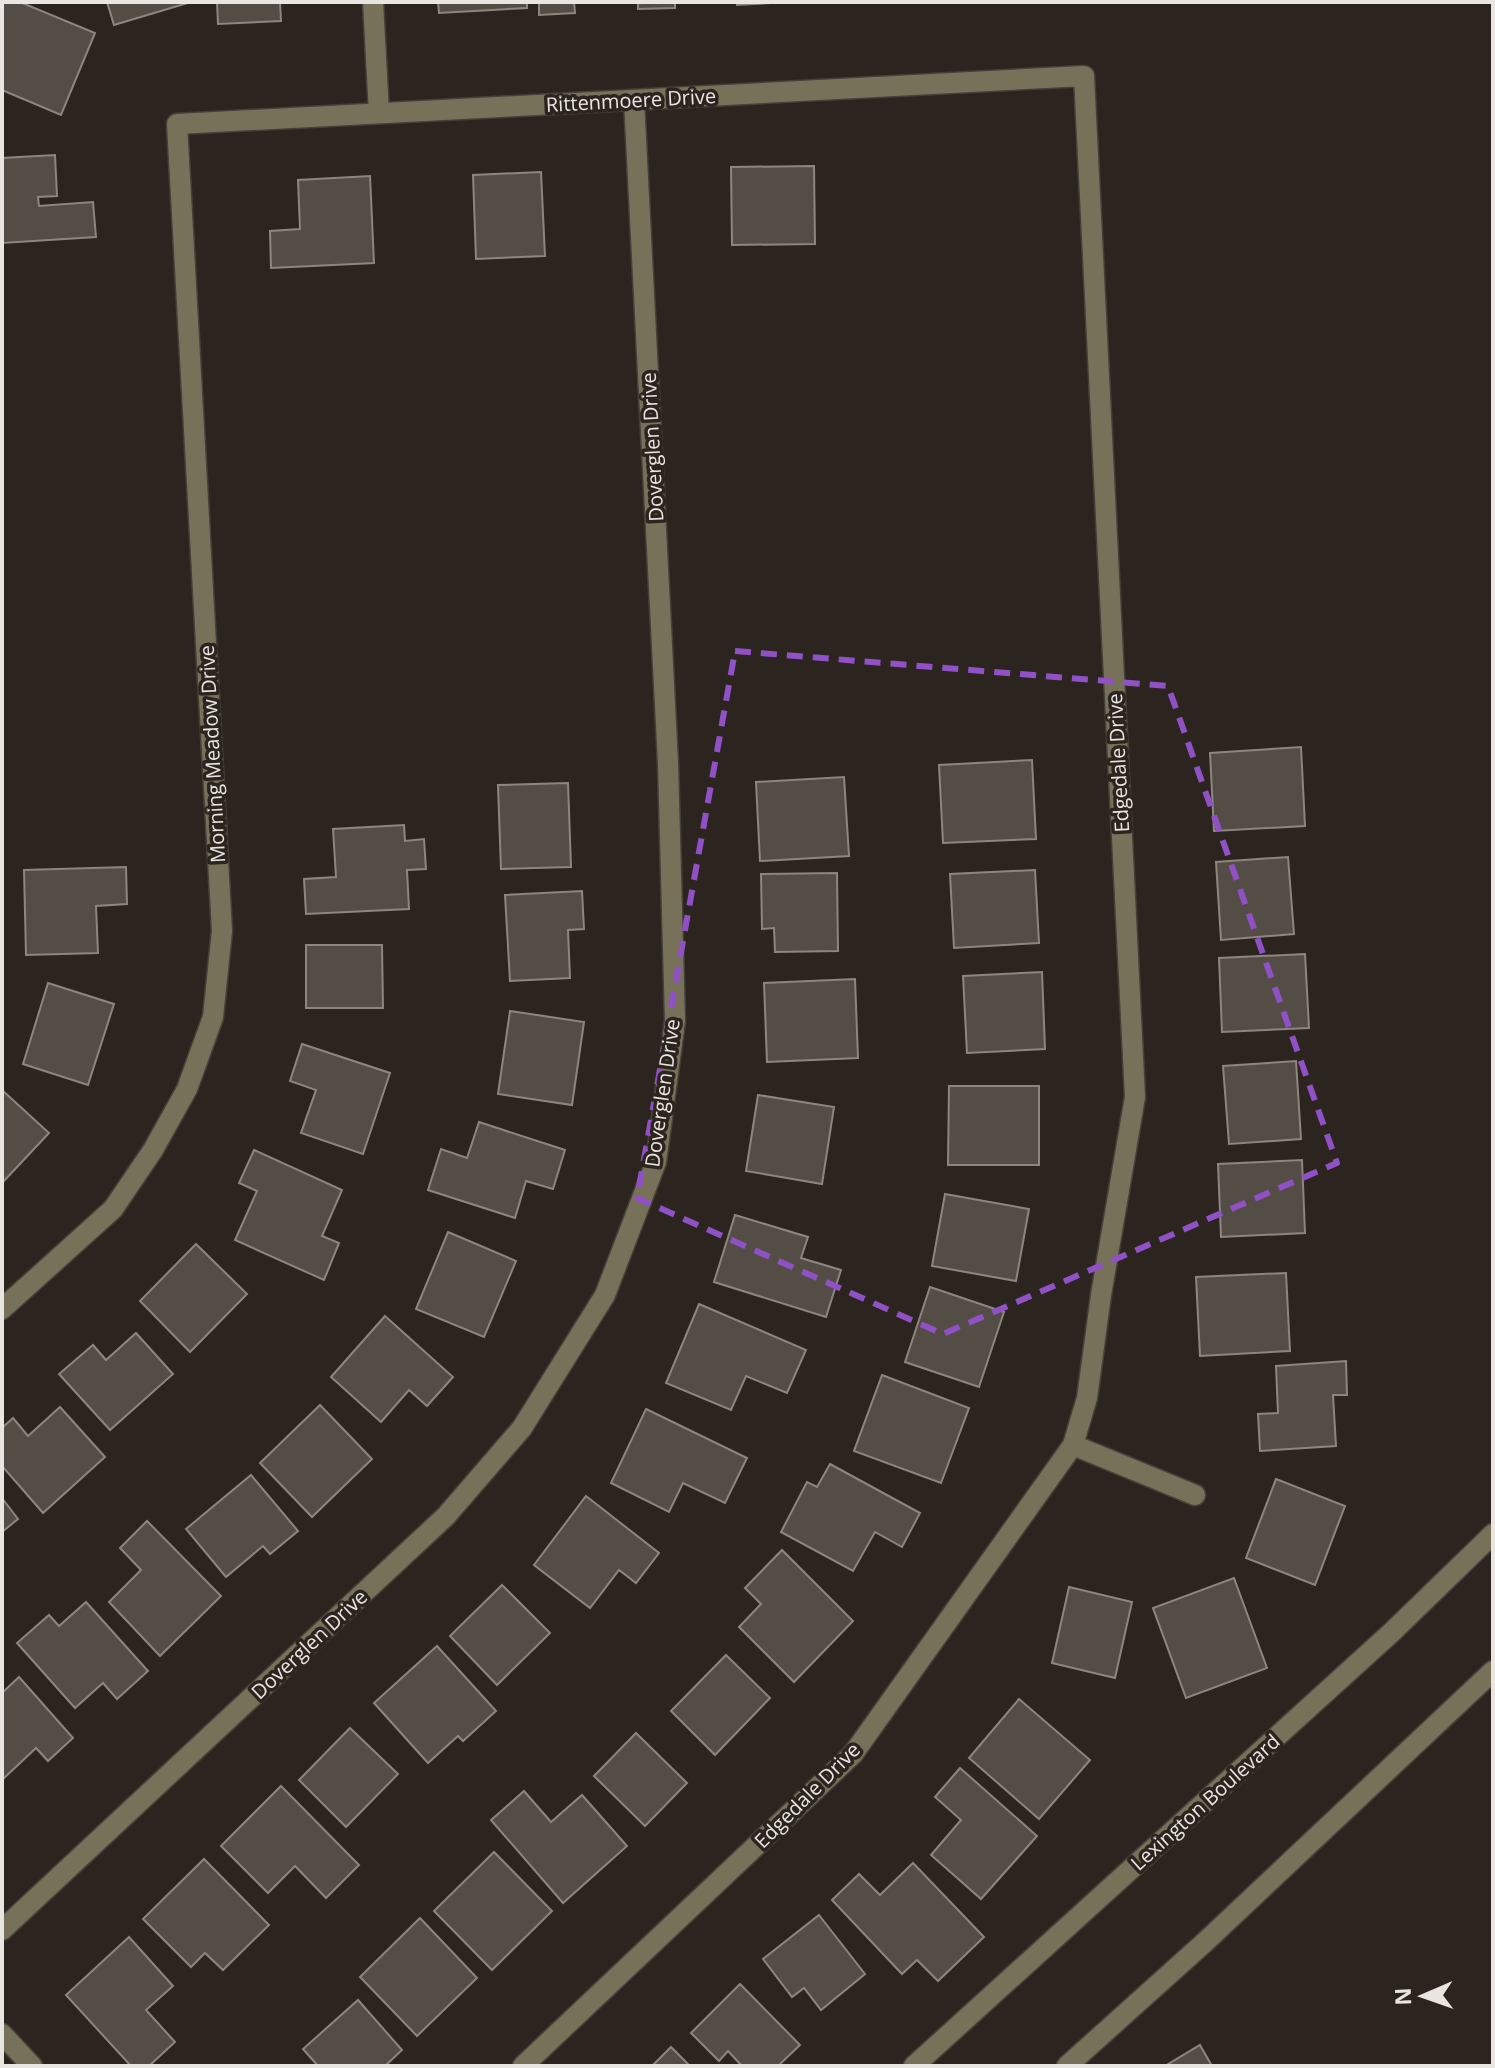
<svg xmlns="http://www.w3.org/2000/svg" width="1495" height="2068" font-family="'Open Sans',sans-serif">
	<style>
		.building { fill: #544d46; stroke: #8d857e; stroke-width: 2 }
		.lines { fill: none; stroke-linecap: round; stroke-linejoin: round }
		.minor-casing { stroke: #46403a; stroke-width: 23 }
		.minor { stroke: #78715a; stroke-width: 20 }
		.marked { fill: none; stroke: #9151c6; stroke-width: 6; stroke-dasharray: 16 10; stroke-linejoin: round }
		.labels { text-anchor: middle; dominant-baseline: central; stroke-width: 7; stroke-linejoin: round; paint-order: stroke }
		.street-label { font-size: 20px; fill: #e9e5e1; stroke: #2c251f }
	</style>
	<rect width="100%" height="100%" fill="#2c251f"/>
	<g class="building">
		<path d="M4,2H20L95,33L61,115L2,90V7Z"/>
		<path d="M107,2H191L114,25Z"/>
		<path d="M217,2H280L281,21L218,24Z"/>
		<path d="M438,2H527V8L439,13Z"/>
		<path d="M539,2H574L575,13L539,15Z"/>
		<path d="M638,2H675V8L638,9Z"/>
		<path d="M737,2H790L737,5Z"/>
		<path d="M55,155L57,196L38,197L39,206L93,202L96,237L2,243V158Z"/>
		<path d="M814,166L815,244L732,245L731,167Z"/>
		<path d="M541,172L545,256L476,259L473,175Z"/>
		<path d="M370,176L374,263L271,268L270,231L300,229L298,180Z"/>
		<path d="M1301,747L1305,826L1214,831L1210,753Z"/>
		<path d="M1032,760L1036,839L943,843L939,765Z"/>
		<path d="M844,777L849,856L760,861L756,782Z"/>
		<path d="M568,783L571,867L501,869L498,785Z"/>
		<path d="M404,825L405,841L424,839L426,869L407,870L409,909L306,914L304,879L336,877L333,829Z"/>
		<path d="M1288,857L1294,934L1221,940L1216,862Z"/>
		<path d="M126,867L127,904L96,906L98,953L26,955L24,870Z"/>
		<path d="M1035,870L1039,943L954,948L950,874Z"/>
		<path d="M837,873L838,951L775,952L774,928L762,929L761,874Z"/>
		<path d="M582,891L584,929L568,930L570,978L510,981L505,895Z"/>
		<path d="M306,945H382L383,1008H306Z"/>
		<path d="M1305,954L1309,1028L1222,1032L1219,958Z"/>
		<path d="M1042,972L1045,1049L967,1053L963,976Z"/>
		<path d="M855,979L858,1058L767,1062L764,983Z"/>
		<path d="M48,983L114,1004L88,1085L23,1064Z"/>
		<path d="M510,1011L584,1022L572,1105L498,1094Z"/>
		<path d="M302,1044L390,1073L363,1154L301,1133L316,1090L290,1081Z"/>
		<path d="M1296,1061L1301,1139L1229,1144L1223,1066Z"/>
		<path d="M949,1086H1039V1165H948Z"/>
		<path d="M2,1090L49,1133L3,1182L2,1181Z"/>
		<path d="M758,1095L834,1107L822,1184L746,1171Z"/>
		<path d="M479,1122L565,1150L553,1189L526,1181L515,1218L428,1190L441,1149L467,1158Z"/>
		<path d="M254,1150L342,1190L322,1236L339,1243L324,1280L235,1240L257,1191L239,1183Z"/>
		<path d="M1302,1160L1305,1233L1221,1237L1218,1164Z"/>
		<path d="M945,1194L1029,1209L1016,1281L932,1266Z"/>
		<path d="M735,1215L808,1237L801,1258L841,1270L826,1317L714,1282Z"/>
		<path d="M448,1232L516,1261L484,1337L416,1309Z"/>
		<path d="M196,1244L247,1294L190,1352L140,1301Z"/>
		<path d="M1286,1273L1290,1351L1200,1356L1196,1277Z"/>
		<path d="M930,1287L1004,1312L979,1387L905,1362Z"/>
		<path d="M699,1304L806,1350L787,1393L746,1376L731,1410L666,1383Z"/>
		<path d="M385,1316L453,1377L427,1406L409,1390L381,1422L331,1377Z"/>
		<path d="M136,1333L173,1374L110,1430L59,1374L93,1345L106,1360Z"/>
		<path d="M1346,1361L1347,1395H1333L1336,1446L1260,1451L1258,1414L1278,1413L1276,1366Z"/>
		<path d="M882,1375L969,1408L941,1483L854,1451Z"/>
		<path d="M320,1405L372,1459L312,1517L260,1463Z"/>
		<path d="M60,1407L105,1457L43,1513L2,1466V1428L13,1418L28,1436Z"/>
		<path d="M646,1409L747,1458L725,1503L683,1483L669,1512L611,1483Z"/>
		<path d="M830,1464L920,1513L902,1547L875,1532L853,1571L781,1532L807,1482L817,1487Z"/>
		<path d="M251,1475L298,1531L270,1554L263,1546L226,1577L186,1529Z"/>
		<path d="M1276,1479L1345,1506L1315,1585L1246,1558Z"/>
		<path d="M586,1496L659,1553L636,1583L619,1570L590,1608L534,1565Z"/>
		<path d="M2,1498L18,1519L2,1532Z"/>
		<path d="M147,1521L221,1596L160,1656L109,1602L141,1570L120,1548Z"/>
		<path d="M782,1550L853,1621L794,1682L739,1627L761,1604L745,1588Z"/>
		<path d="M1234,1578L1267,1668L1186,1698L1153,1608Z"/>
		<path d="M502,1585L550,1633L497,1685L450,1636Z"/>
		<path d="M1069,1587L1132,1602L1115,1678L1052,1663Z"/>
		<path d="M86,1602L148,1671L117,1699L103,1683L75,1708L17,1643L49,1615L59,1626Z"/>
		<path d="M437,1646L496,1711L463,1741L458,1736L428,1763L374,1703Z"/>
		<path d="M726,1655L770,1698L715,1755L671,1711Z"/>
		<path d="M19,1677L73,1738L48,1761L36,1748L2,1780V1693Z"/>
		<path d="M1019,1699L1090,1760L1039,1819L969,1758Z"/>
		<path d="M350,1728L398,1774L346,1827L299,1780Z"/>
		<path d="M636,1733L687,1783L645,1826L594,1776Z"/>
		<path d="M960,1768L1037,1836L981,1899L931,1855L961,1820L935,1797Z"/>
		<path d="M281,1786L359,1865L326,1898L295,1866L268,1893L221,1846Z"/>
		<path d="M524,1791L551,1822L582,1795L627,1846L563,1903L491,1820Z"/>
		<path d="M494,1852L552,1911L492,1970L434,1911Z"/>
		<path d="M204,1859L269,1925L223,1970L205,1953L191,1967L143,1919Z"/>
		<path d="M913,1863L984,1937L938,1981L917,1960L902,1974L832,1900L859,1874L880,1895Z"/>
		<path d="M819,1915L865,1974L821,2010L804,1988L792,1997L763,1959Z"/>
		<path d="M420,1918L477,1978L417,2036L360,1977Z"/>
		<path d="M129,1937L173,1986L146,2010L175,2042L149,2066H131L66,1995Z"/>
		<path d="M740,1984L800,2045L778,2066H742L728,2051L719,2061L691,2033Z"/>
		<path d="M358,2000L402,2050L385,2066H318L303,2049Z"/>
		<path d="M1200,2045L1212,2066H1165Z"/>
		<path d="M671,2047L690,2066H652Z"/>
	</g>
	<g class="lines">
		<g class="minor-casing">
			<g id="minor">
				<path d="M373,2L379,113"/>
				<path d="M2,1309L113,1209L153,1150L187,1089L213,1017L222,931L177,124L1084,76L1135,1097L1101,1295L1087,1398L1073,1445L853,1754L523,2066"/>
				<path d="M1073,1445L1195,1495"/>
				<path d="M2,1930L446,1516L522,1428L605,1295L656,1162L675,1021L668,763L634,100"/>
				<path d="M2,2034L32,2066"/>
				<path d="M914,2066L1392,1632L1493,1534"/>
				<path d="M1067,2066L1205,1942L1493,1671"/>
			</g>
		</g>
		<use href="#minor" class="minor"/>
	</g>
	<path class="marked" d="M735,651L1168,686L1337,1163L943,1334L637,1198Z"/>
	<g class="labels">
		<g class="street-label">
			<text transform="translate(631 100) rotate(-3)">Rittenmoere Drive</text>
			<text transform="translate(652 447) rotate(-93)">Doverglen Drive</text>
			<text transform="translate(212 754) rotate(-93)">Morning Meadow Drive</text>
			<text transform="translate(1118 763) rotate(-93)">Edgedale Drive</text>
			<text transform="translate(662 1093) rotate(-82)">Doverglen Drive</text>
			<text transform="translate(309 1644) rotate(-43)">Doverglen Drive</text>
			<text transform="translate(807 1795) rotate(-45)">Edgedale Drive</text>
			<text transform="translate(1205 1802) rotate(-42)">Lexington Boulevard</text>
		</g>
	</g>
	<rect width="1495" height="2068" fill="none" stroke="#e9e5e1" stroke-width="8"/>
	<g transform="translate(1423 1996) rotate(268)" stroke="#2c251f" stroke-width="6" paint-order="stroke">
	<path d="M0-6L14 30L0 20L-14 30Z" fill="#e9e5e1"/>
	<text y="-12" font-size="22" font-weight="bold" text-anchor="middle" fill="#e9e5e1">N</text>
	</g>
</svg>
